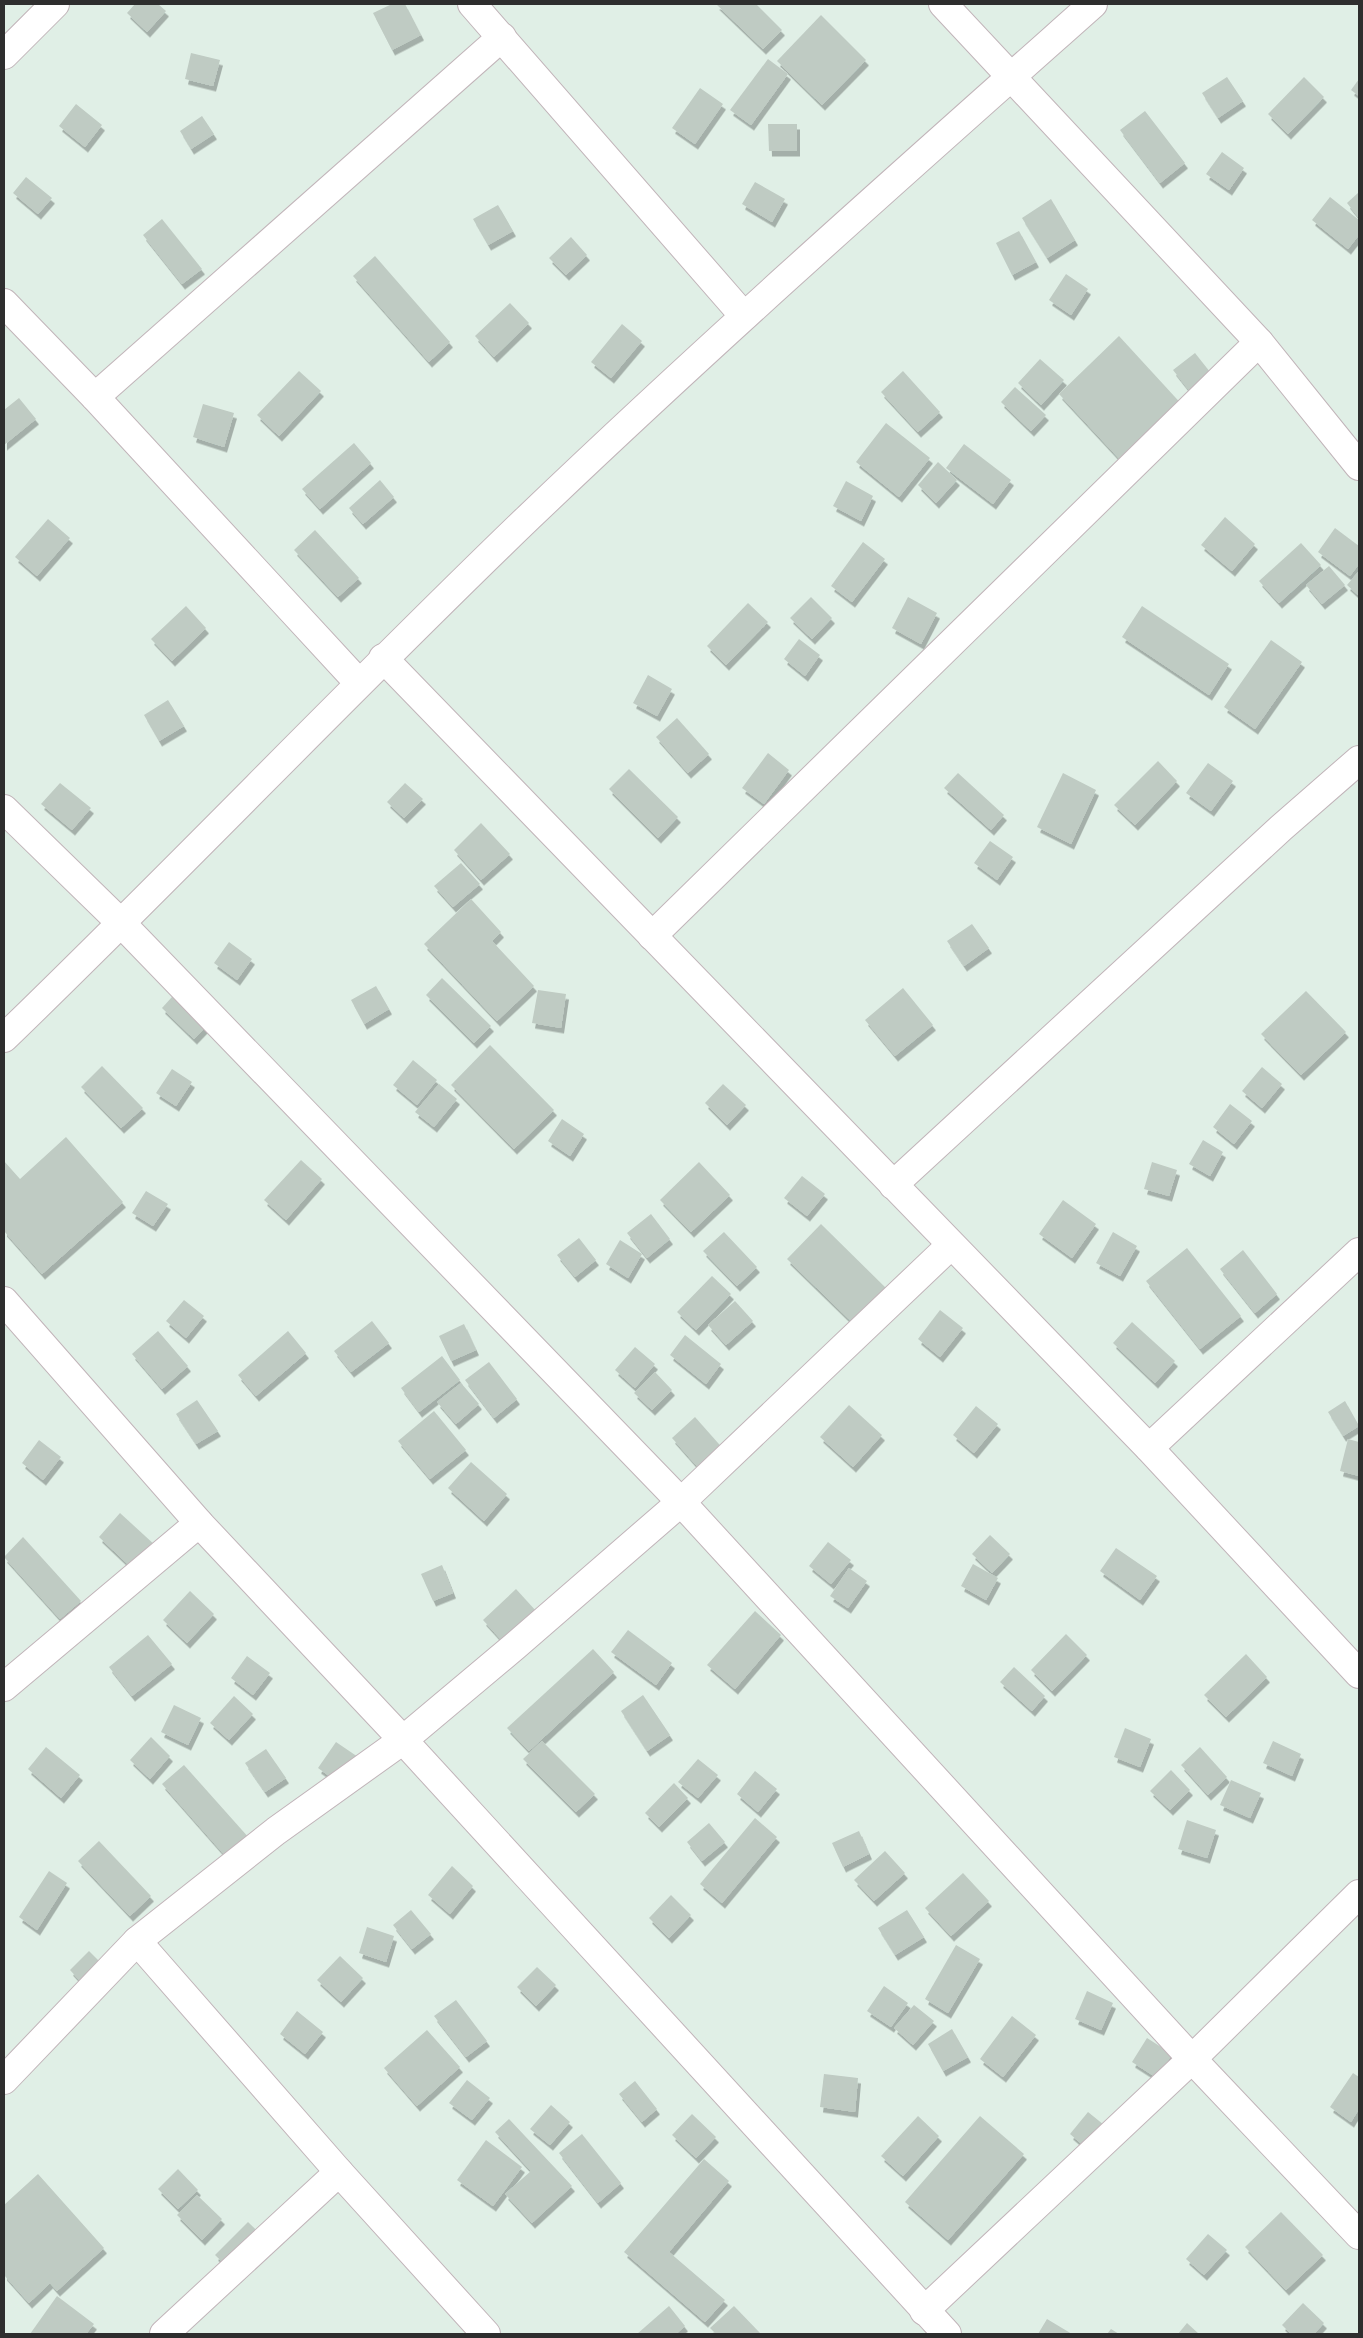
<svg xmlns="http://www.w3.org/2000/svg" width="1363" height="2338" font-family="Commissioner,sans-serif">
  <defs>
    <filter id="shadow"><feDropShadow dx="3" dy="5.5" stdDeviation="0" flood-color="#0004"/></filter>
  </defs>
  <rect width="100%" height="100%" fill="#e0efe6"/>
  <g fill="#bfcbc3" filter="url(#shadow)">
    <polygon points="135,4 158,4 166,11 147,32 127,13"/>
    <polygon points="392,4 405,4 421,35 392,50 373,13"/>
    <polygon points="716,4 756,4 782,30 763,49"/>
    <polygon points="821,15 866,60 822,105 777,61"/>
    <polygon points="191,53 220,60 213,86 185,79"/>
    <polygon points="768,59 788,74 751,125 730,110"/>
    <polygon points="1227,77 1243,101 1218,118 1202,93"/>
    <polygon points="1304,77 1324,97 1288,134 1268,114"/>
    <polygon points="1359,79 1359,96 1351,90"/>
    <polygon points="700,88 723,104 695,144 672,128"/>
    <polygon points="76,104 102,125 85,147 59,126"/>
    <polygon points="1145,111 1185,163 1160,183 1120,130"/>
    <polygon points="202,116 214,134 191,149 180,131"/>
    <polygon points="768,124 797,124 797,151 769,151"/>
    <polygon points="1222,152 1244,168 1229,190 1206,174"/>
    <polygon points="26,177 52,198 38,214 13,193"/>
    <polygon points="755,182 785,199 772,222 742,204"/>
    <polygon points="1359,192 1359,218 1347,203"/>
    <polygon points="1330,197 1359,220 1359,235 1348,249 1312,220"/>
    <polygon points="1051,199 1075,240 1047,258 1022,218"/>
    <polygon points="498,205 513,231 488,245 473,219"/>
    <polygon points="162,219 202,269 182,284 143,235"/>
    <polygon points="1019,231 1036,262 1012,275 996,243"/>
    <polygon points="571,237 587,255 566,275 549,258"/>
    <polygon points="375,256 450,342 429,362 353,276"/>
    <polygon points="1066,274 1088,289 1071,315 1049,300"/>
    <polygon points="510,303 529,323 494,357 475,336"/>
    <polygon points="622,324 642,341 611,378 591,362"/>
    <polygon points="1119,336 1186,409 1126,466 1059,394"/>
    <polygon points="1195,353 1214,377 1192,394 1173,370"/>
    <polygon points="1040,359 1064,380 1041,405 1018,383"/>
    <polygon points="299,371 321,391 279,436 257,415"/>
    <polygon points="903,371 940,412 918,432 881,392"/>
    <polygon points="1015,387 1046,415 1031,431 1001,402"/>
    <polygon points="19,398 36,419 4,445 4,410"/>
    <polygon points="203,404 234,413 224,447 193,437"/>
    <polygon points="886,423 930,458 899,497 856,462"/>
    <polygon points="354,443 371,463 320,509 302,489"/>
    <polygon points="964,444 1011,480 993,504 946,468"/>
    <polygon points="938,462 957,480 936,503 918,485"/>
    <polygon points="380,480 394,497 363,524 349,508"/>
    <polygon points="846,481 873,496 861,521 833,506"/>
    <polygon points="1225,517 1255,544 1232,571 1201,545"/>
    <polygon points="48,519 70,538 37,576 15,557"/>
    <polygon points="1335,528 1359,546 1359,564 1350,576 1318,552"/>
    <polygon points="315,530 359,578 338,597 294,550"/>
    <polygon points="863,542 885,559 852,602 831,586"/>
    <polygon points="1301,543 1321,565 1279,603 1259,581"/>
    <polygon points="1329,566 1345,585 1322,604 1306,585"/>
    <polygon points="1359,571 1359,596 1347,585"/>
    <polygon points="811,597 832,618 812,639 790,618"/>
    <polygon points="908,597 937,613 921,644 892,628"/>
    <polygon points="748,603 768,622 726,665 707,646"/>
    <polygon points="186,606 206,628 172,661 151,639"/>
    <polygon points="1142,606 1229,664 1209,695 1122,637"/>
    <polygon points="799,639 820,655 805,676 784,659"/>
    <polygon points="1271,640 1302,662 1255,729 1224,707"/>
    <polygon points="648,675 672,689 657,716 633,703"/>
    <polygon points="168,700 184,726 159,741 144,715"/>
    <polygon points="677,718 709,754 688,773 656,737"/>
    <polygon points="768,753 789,770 764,804 742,788"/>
    <polygon points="1158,761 1177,781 1135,825 1114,805"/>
    <polygon points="1208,763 1233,781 1211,811 1186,793"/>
    <polygon points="629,769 678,817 658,838 609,789"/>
    <polygon points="958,773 1004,815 991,830 944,788"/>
    <polygon points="1063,773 1096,790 1071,844 1037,827"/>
    <polygon points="60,783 91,808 72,830 41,804"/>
    <polygon points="405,783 423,799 404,818 387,802"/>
    <polygon points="481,823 510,854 481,880 454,850"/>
    <polygon points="990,841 1013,857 997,880 974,863"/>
    <polygon points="461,863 480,884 453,907 434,886"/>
    <polygon points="471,899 501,932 492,941 534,986 497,1021 424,944"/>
    <polygon points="972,924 989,948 964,966 947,941"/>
    <polygon points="229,942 252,959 237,980 214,963"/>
    <polygon points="442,978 491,1026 474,1043 426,995"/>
    <polygon points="376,986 389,1009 364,1024 351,1000"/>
    <polygon points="181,987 214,1018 194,1039 162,1008"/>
    <polygon points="903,988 933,1025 895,1056 865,1020"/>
    <polygon points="538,990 566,994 561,1028 532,1023"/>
    <polygon points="1306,991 1346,1032 1301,1075 1261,1034"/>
    <polygon points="490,1045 554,1110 514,1149 451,1085"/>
    <polygon points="413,1060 437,1080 417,1105 393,1085"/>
    <polygon points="102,1066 143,1108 121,1128 81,1087"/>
    <polygon points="1262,1067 1282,1084 1262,1108 1242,1091"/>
    <polygon points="172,1069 192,1082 176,1106 156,1093"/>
    <polygon points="439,1084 457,1099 434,1127 415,1112"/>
    <polygon points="723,1084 746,1105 727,1125 705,1103"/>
    <polygon points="1230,1104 1252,1121 1234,1144 1213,1127"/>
    <polygon points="562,1119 584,1134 570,1156 548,1141"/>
    <polygon points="66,1137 123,1202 42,1274 4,1231 4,1161 20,1179"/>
    <polygon points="1203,1140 1223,1152 1210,1176 1189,1164"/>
    <polygon points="301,1160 322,1179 286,1220 264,1200"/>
    <polygon points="699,1162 730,1195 691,1232 660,1200"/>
    <polygon points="1152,1162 1177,1170 1169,1196 1144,1189"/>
    <polygon points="802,1176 825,1194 807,1216 784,1198"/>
    <polygon points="146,1191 168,1204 153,1226 132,1213"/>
    <polygon points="1063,1200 1096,1224 1072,1258 1039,1234"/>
    <polygon points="651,1214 670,1239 647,1258 627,1233"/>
    <polygon points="821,1224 889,1291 856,1326 787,1259"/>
    <polygon points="724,1232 757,1267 737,1286 703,1251"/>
    <polygon points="1113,1232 1137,1246 1120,1276 1096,1263"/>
    <polygon points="579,1238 596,1260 575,1277 557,1255"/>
    <polygon points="620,1240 642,1254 628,1278 606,1264"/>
    <polygon points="1187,1248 1241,1316 1200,1349 1146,1281"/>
    <polygon points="1243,1250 1277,1294 1255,1313 1220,1269"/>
    <polygon points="712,1276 731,1294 696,1330 677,1312"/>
    <polygon points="184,1300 204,1316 186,1338 166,1321"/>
    <polygon points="735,1301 753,1321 726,1345 708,1325"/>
    <polygon points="940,1310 963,1328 940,1357 918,1339"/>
    <polygon points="372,1321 389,1343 351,1372 334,1351"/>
    <polygon points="1132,1322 1175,1361 1155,1383 1113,1343"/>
    <polygon points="464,1324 476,1350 451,1361 439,1336"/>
    <polygon points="158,1331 188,1366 162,1389 132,1354"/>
    <polygon points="288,1331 306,1353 256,1396 238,1375"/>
    <polygon points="685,1335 721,1364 706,1384 670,1355"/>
    <polygon points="635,1347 655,1364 635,1388 615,1370"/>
    <polygon points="442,1356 460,1380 419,1412 401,1388"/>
    <polygon points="489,1362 517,1399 494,1418 465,1380"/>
    <polygon points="655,1372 672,1390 652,1410 634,1393"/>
    <polygon points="461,1383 479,1404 456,1424 437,1402"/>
    <polygon points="197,1400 218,1431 196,1444 176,1414"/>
    <polygon points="1345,1401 1359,1426 1343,1436 1328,1412"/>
    <polygon points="849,1405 882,1435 853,1467 820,1437"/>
    <polygon points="976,1406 998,1424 974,1453 953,1435"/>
    <polygon points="434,1411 466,1450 430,1479 398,1441"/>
    <polygon points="695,1417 726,1452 703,1473 672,1438"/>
    <polygon points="1348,1439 1359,1442 1359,1476 1340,1471"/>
    <polygon points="39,1440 61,1457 43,1480 22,1463"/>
    <polygon points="471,1462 507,1494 484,1521 448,1488"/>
    <polygon points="120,1513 156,1546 134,1570 99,1537"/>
    <polygon points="990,1535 1010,1554 992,1573 972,1554"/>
    <polygon points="23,1537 81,1601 60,1619 4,1557"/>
    <polygon points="828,1542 851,1560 831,1584 809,1566"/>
    <polygon points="1116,1548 1157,1576 1140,1600 1100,1571"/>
    <polygon points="973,1564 998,1578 986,1600 961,1586"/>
    <polygon points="442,1565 453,1593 433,1601 421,1574"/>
    <polygon points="849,1568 867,1581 848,1608 830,1596"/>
    <polygon points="516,1589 547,1623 514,1654 483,1620"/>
    <polygon points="190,1591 214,1614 187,1643 163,1620"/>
    <polygon points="755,1611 781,1635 735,1689 707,1665"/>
    <polygon points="628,1630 672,1663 656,1685 611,1652"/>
    <polygon points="1066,1634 1087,1655 1052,1691 1031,1670"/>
    <polygon points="148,1635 172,1664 132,1696 109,1667"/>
    <polygon points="593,1649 614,1672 529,1751 507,1728"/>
    <polygon points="1246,1654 1267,1677 1226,1717 1204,1695"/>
    <polygon points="247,1656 270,1673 253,1695 231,1678"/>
    <polygon points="1014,1667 1045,1696 1032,1711 1000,1682"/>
    <polygon points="643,1695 670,1735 647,1751 621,1711"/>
    <polygon points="234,1696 253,1714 229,1740 210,1723"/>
    <polygon points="174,1705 201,1718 188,1745 161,1732"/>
    <polygon points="1125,1728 1151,1739 1140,1767 1114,1757"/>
    <polygon points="151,1737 170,1756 150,1779 130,1760"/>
    <polygon points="542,1741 595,1794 576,1812 523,1759"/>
    <polygon points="1273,1741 1301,1754 1292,1776 1263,1763"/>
    <polygon points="336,1742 358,1757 339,1783 318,1768"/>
    <polygon points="46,1747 80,1775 61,1798 28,1769"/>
    <polygon points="1200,1747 1227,1777 1208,1795 1181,1765"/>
    <polygon points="266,1749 286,1778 265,1792 245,1763"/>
    <polygon points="698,1759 718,1775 698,1798 678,1782"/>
    <polygon points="184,1765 258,1848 236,1868 162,1784"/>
    <polygon points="1171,1770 1190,1790 1170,1810 1150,1791"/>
    <polygon points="755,1771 777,1789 758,1812 737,1794"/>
    <polygon points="1231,1780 1261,1793 1250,1818 1220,1805"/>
    <polygon points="674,1783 688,1798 659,1827 645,1813"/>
    <polygon points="755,1818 777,1837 722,1903 700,1884"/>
    <polygon points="1187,1820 1216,1830 1207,1858 1178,1849"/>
    <polygon points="709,1823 725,1842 702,1861 687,1842"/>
    <polygon points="859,1831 869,1854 843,1867 832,1843"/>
    <polygon points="99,1841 151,1896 130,1916 78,1861"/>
    <polygon points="885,1851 905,1873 874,1901 854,1880"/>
    <polygon points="452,1866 473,1886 450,1914 428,1895"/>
    <polygon points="49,1871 67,1883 37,1930 19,1917"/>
    <polygon points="963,1873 989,1901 951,1936 925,1908"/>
    <polygon points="671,1895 691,1915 669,1938 649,1918"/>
    <polygon points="411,1910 431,1934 412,1949 393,1925"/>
    <polygon points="907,1910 924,1937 895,1955 878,1928"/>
    <polygon points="367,1927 394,1936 386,1962 359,1953"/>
    <polygon points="956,1945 980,1959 948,2013 925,1999"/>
    <polygon points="89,1951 111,1973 91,1993 70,1970"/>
    <polygon points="340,1956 363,1978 341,2002 317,1980"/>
    <polygon points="537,1967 556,1985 536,2006 517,1987"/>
    <polygon points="884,1986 908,2003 891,2027 867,2011"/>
    <polygon points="1087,1991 1113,2003 1101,2030 1075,2019"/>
    <polygon points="456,2000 487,2041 466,2057 434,2016"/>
    <polygon points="914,2005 934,2021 913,2045 894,2028"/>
    <polygon points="297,2011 323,2032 305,2054 280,2034"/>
    <polygon points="1012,2016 1036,2035 1003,2077 980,2059"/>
    <polygon points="952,2029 968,2057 943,2071 928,2044"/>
    <polygon points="427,2030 460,2067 417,2106 384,2068"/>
    <polygon points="1147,2038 1172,2054 1157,2078 1132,2062"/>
    <polygon points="1353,2073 1359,2077 1359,2109 1351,2122 1330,2107"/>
    <polygon points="824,2074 858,2078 855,2112 820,2107"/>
    <polygon points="467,2080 490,2098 472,2120 449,2103"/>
    <polygon points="635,2081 657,2109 642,2122 619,2094"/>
    <polygon points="551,2105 570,2122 550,2145 530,2129"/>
    <polygon points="1088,2112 1109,2129 1091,2152 1070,2134"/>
    <polygon points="692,2114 716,2137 696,2158 672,2135"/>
    <polygon points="918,2116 939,2136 903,2176 881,2156"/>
    <polygon points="980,2116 1024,2154 948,2240 905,2202"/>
    <polygon points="509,2119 572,2186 532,2223 505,2194 531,2171 495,2132"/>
    <polygon points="582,2134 621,2183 598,2203 559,2153"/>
    <polygon points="486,2140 522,2167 493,2206 457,2180"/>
    <polygon points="704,2159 729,2181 669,2252 725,2300 705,2322 624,2252"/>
    <polygon points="178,2169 198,2190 178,2209 158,2189"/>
    <polygon points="38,2174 104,2248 57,2291 50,2283 29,2303 4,2275 4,2205"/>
    <polygon points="197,2195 222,2219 202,2240 177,2215"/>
    <polygon points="1281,2212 1323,2255 1286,2290 1245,2247"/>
    <polygon points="248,2222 270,2243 238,2277 215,2255"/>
    <polygon points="1208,2234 1227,2250 1204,2275 1186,2259"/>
    <polygon points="57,2296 94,2324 86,2334 30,2334"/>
    <polygon points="1303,2303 1324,2323 1314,2334 1291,2334 1282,2325"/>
    <polygon points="669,2306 685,2326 676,2334 637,2334"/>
    <polygon points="734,2306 761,2334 716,2334 710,2328"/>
    <polygon points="1047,2319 1072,2334 1038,2334"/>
    <polygon points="1187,2323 1199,2334 1178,2334"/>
    <polygon points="1111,2329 1119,2334 1107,2334"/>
  </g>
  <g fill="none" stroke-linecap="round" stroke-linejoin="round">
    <g stroke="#c1b4b9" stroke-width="30">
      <g id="minor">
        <polyline points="472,4 744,316"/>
        <polyline points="943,4 1259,342 1359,466"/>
        <polyline points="4,55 55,4"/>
        <polyline points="4,303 95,397 359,683"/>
        <polyline points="95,397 502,37"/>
        <polyline points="383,658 1149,1448 1359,1674"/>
        <polyline points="4,809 122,924 681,1502 1192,2059 1359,2235"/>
        <polyline points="652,936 1259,342"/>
        <path d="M4,1038C181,867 351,688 529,517C713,341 903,173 1093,4"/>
        <polyline points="893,1185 1281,828 1359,760"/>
        <polyline points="4,1301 199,1523 403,1740 947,2334"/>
        <polyline points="1149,1448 1359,1252"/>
        <polyline points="4,1687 199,1523"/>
        <polyline points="137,1941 339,2172 486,2334"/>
        <polyline points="4,2080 137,1941 276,1831 403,1740 515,1646 681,1502 951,1245"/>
        <polyline points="924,2311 1192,2059 1359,1894"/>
        <polyline points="164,2334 339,2172"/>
      </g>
    </g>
    <use href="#minor" stroke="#fff" stroke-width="28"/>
  </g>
  <rect width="1363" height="2338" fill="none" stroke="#2e2e2e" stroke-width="10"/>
</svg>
